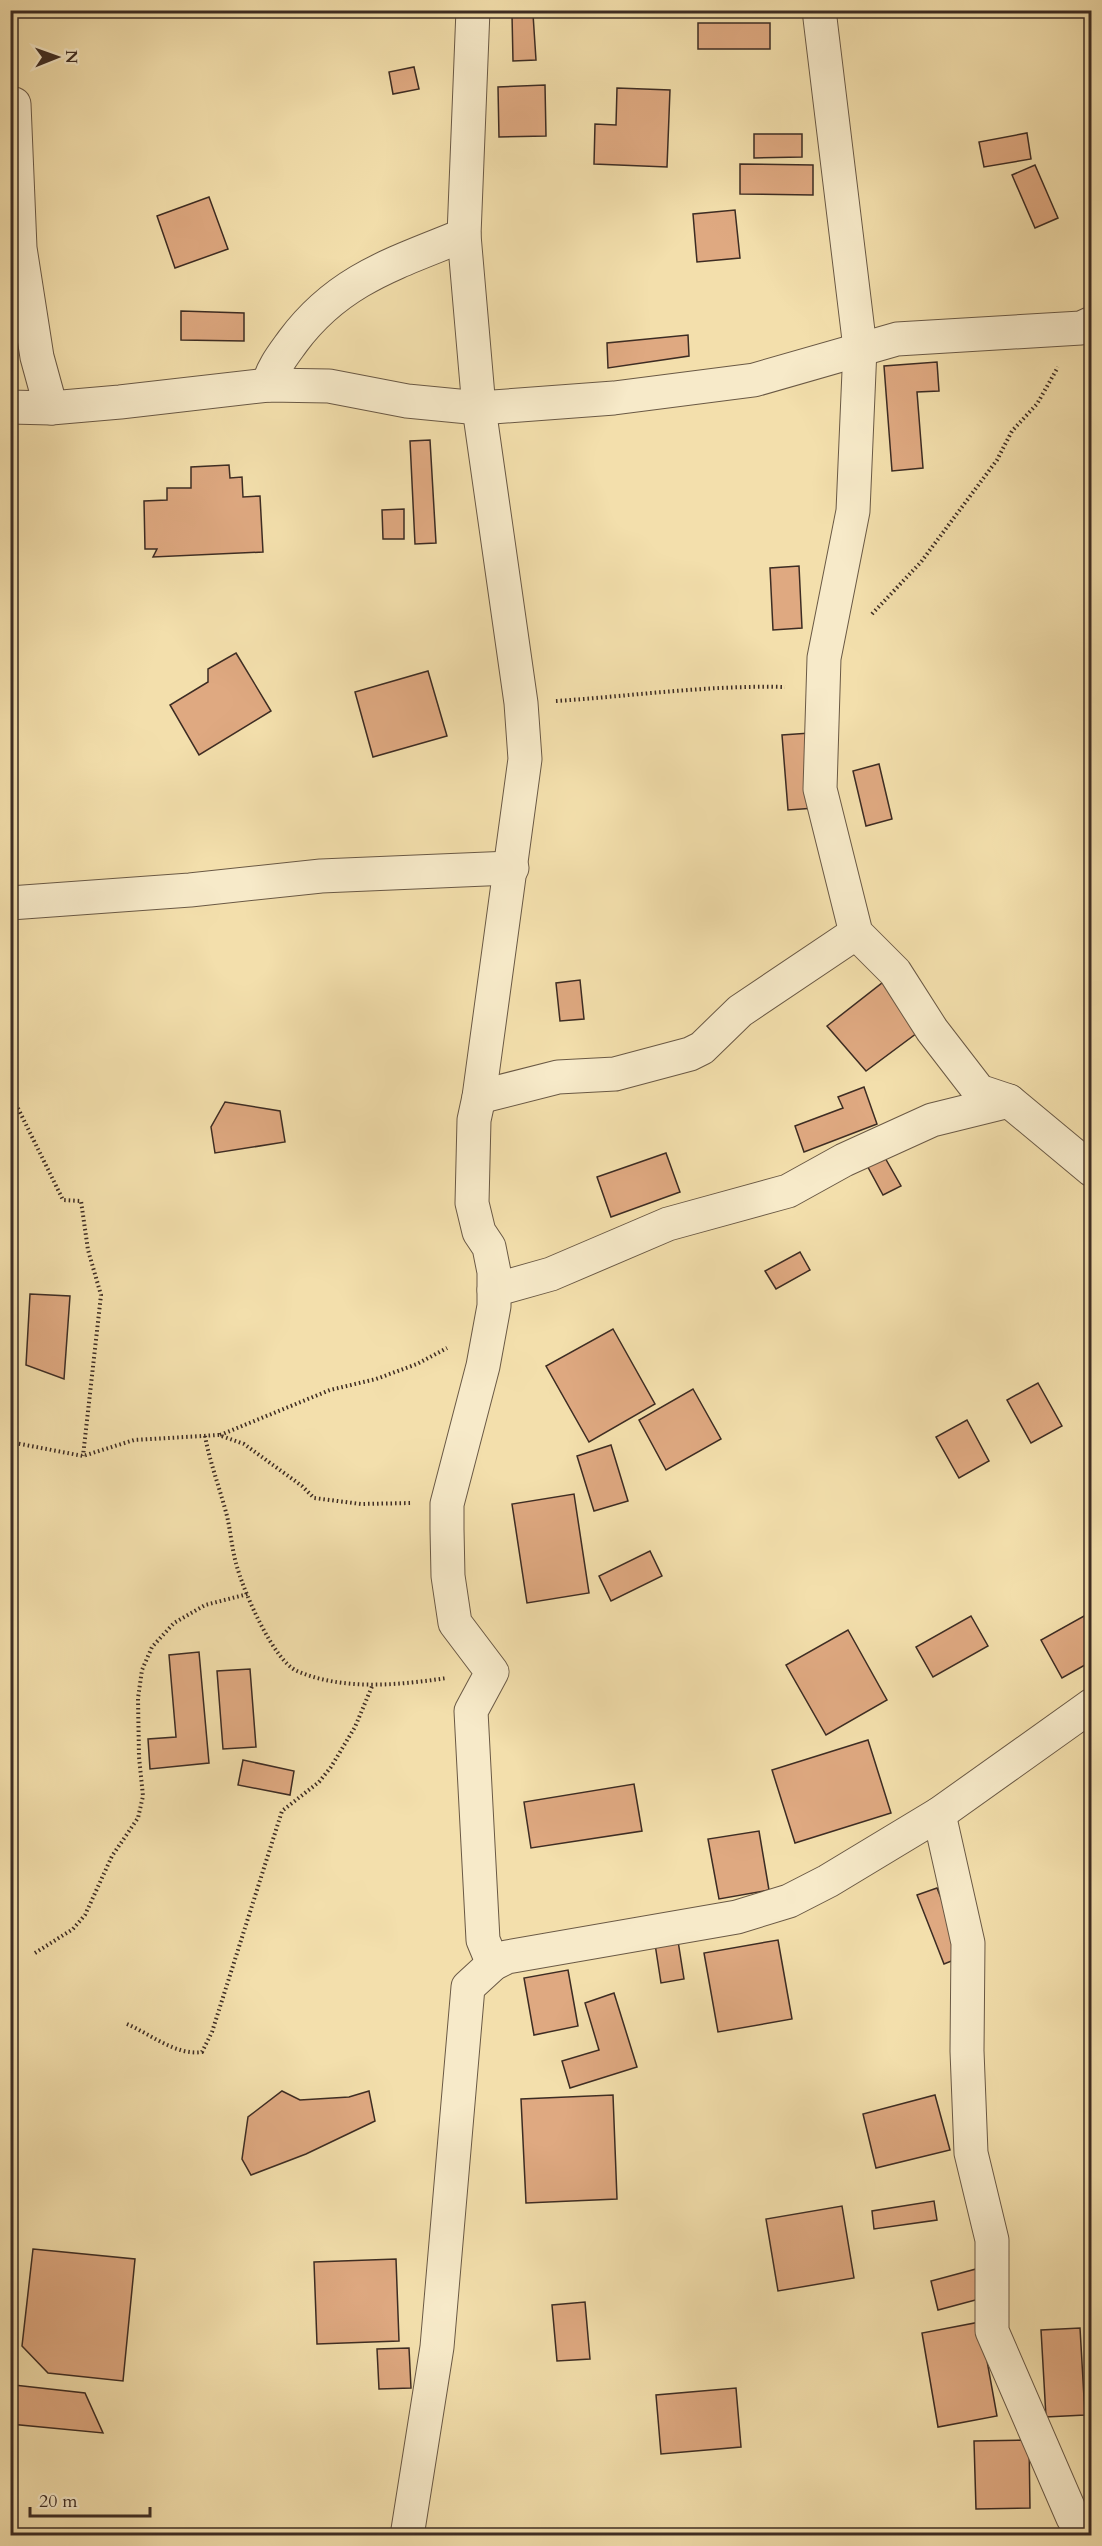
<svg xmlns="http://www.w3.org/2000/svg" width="1102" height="2546" font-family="Cardo,serif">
  <rect width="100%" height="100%" fill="#f3dfac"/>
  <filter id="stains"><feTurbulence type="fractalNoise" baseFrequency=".00333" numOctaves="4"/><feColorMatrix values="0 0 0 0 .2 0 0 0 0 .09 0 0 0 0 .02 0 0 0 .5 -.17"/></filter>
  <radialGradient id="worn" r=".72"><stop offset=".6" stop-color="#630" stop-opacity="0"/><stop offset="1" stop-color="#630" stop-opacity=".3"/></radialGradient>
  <g fill="#dfa981" stroke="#3d2c23" stroke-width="1.5">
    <polygon points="533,14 536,60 513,61 512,15"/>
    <rect x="698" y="23" width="72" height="26"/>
    <polygon points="414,67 419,89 393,94 389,72"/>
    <polygon points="545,85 546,136 499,137 498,87"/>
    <polygon points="617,88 670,90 667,167 594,164 595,124 616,125"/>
    <polygon points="1027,133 1031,159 984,167 979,142"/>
    <polygon points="754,134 802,134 802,157 754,158"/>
    <polygon points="740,164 813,165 813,195 740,194"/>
    <polygon points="1035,165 1058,218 1035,228 1012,175"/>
    <polygon points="209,197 228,249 175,268 157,216"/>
    <polygon points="735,210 740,258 697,262 693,214"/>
    <polygon points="181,311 244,313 244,341 181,340"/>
    <polygon points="688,335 689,356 608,368 607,343"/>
    <polygon points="937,362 939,391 917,392 923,468 892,471 884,366"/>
    <polygon points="430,440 436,543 415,544 410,441"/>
    <polygon points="229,465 230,478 242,477 243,497 260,496 263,552 153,557 157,549 145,549 144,501 167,500 167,488 191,488 191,467"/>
    <polygon points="404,509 404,539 383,539 382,510"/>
    <polygon points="799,566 802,628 773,630 770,568"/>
    <polygon points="236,653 271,711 199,755 170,705 208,682 208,669"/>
    <polygon points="428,671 447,736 373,757 355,692"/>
    <polygon points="810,733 815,808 788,810 782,735"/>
    <polygon points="879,764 892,819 866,826 853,771"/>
    <polygon points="891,976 921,1030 866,1071 827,1026"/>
    <polygon points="580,980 584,1019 560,1021 556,983"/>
    <polygon points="864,1087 877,1124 804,1152 795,1126 843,1108 838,1097"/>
    <polygon points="225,1102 280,1111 285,1142 215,1153 211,1127"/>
    <polygon points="880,1149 901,1186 883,1195 863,1158"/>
    <polygon points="666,1153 680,1192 611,1217 597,1177"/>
    <polygon points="800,1252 810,1270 776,1289 765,1271"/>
    <polygon points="30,1294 70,1296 64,1379 26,1365"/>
    <polygon points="613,1329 655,1404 589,1442 546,1366"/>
    <polygon points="1038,1383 1062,1426 1031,1443 1007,1400"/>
    <polygon points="693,1389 721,1439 666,1470 639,1420"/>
    <polygon points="967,1420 989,1461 959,1478 936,1437"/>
    <polygon points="611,1445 628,1501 594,1511 577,1456"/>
    <polygon points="574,1494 589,1593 527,1603 512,1504"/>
    <polygon points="650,1551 662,1576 611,1601 599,1576"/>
    <polygon points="971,1616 988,1646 933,1677 916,1647"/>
    <polygon points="1084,1616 1092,1630 1092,1661 1062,1678 1041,1640"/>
    <polygon points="848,1630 887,1700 826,1735 786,1665"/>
    <polygon points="199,1652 209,1763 150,1769 148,1739 176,1737 169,1655"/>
    <polygon points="250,1669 256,1747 223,1749 217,1671"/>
    <polygon points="868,1740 891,1813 795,1843 772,1770"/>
    <polygon points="243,1760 294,1771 290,1795 238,1785"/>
    <polygon points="634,1784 642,1831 531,1848 524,1802"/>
    <polygon points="759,1831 769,1890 719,1899 708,1839"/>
    <polygon points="937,1888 964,1956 944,1964 917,1895"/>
    <polygon points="778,1940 792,2019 718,2032 704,1953"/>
    <polygon points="678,1941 684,1979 661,1983 655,1944"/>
    <polygon points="568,1970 578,2026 534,2035 524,1978"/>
    <polygon points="614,1993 637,2067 570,2088 562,2061 599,2050 585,2003"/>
    <polygon points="282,2091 300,2100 349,2097 369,2091 375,2121 306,2154 251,2175 242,2159 248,2117"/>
    <polygon points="613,2095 617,2199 526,2203 521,2099"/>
    <polygon points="935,2095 950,2150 876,2168 863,2114"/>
    <polygon points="934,2201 937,2220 874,2229 872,2211"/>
    <polygon points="842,2206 854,2278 778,2291 766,2219"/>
    <polygon points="33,2249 135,2259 123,2381 48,2373 22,2346"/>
    <polygon points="396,2259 399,2341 317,2344 314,2262"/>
    <polygon points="976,2269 983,2298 938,2310 931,2281"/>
    <polygon points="585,2302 590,2359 557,2361 552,2305"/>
    <polygon points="980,2322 997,2416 938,2427 922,2333"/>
    <polygon points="1080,2328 1085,2415 1046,2417 1041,2330"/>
    <polygon points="409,2348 411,2388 379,2389 377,2349"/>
    <polygon points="14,2385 85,2393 103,2433 10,2424"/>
    <polygon points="736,2388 741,2447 661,2454 656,2395"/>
    <polygon points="1029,2440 1030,2508 976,2509 974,2441"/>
  </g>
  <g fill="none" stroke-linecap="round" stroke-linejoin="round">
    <g stroke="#6a5945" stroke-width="35">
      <g id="minor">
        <polyline points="473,10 464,235 479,408 521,703 525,759 479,1097 474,1120 472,1203 479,1232 489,1247 494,1272 494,1306 483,1366 447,1504 447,1529 448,1576 455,1623 492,1672 471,1711 483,1940 493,1964"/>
        <polyline points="819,10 860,348 853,511 824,658 820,789 856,933 895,972 932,1030 979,1091 1009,1101 1092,1170"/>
        <polyline points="14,104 20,248 37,357 51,408"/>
        <path d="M268,385C273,367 283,355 293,341C339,279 396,263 464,235"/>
        <polyline points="10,407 51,408 120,402 268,385 329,386 407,401 479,408 614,398 754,380 897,339 1081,328 1092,323"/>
        <polyline points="10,903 190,890 321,876 512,868"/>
        <polyline points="479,1097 558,1077 615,1074 690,1054 702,1048 740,1011 856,933"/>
        <polyline points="494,1290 551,1274 668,1224 788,1191 844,1160 932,1120 1009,1101"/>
        <polyline points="939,1814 968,1943 967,2051 971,2153 992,2240 992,2331 1073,2518"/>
        <polyline points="407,2536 437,2347 468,1987 493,1964 507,1957 737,1917 789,1901 828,1881 939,1814 1092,1705"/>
      </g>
    </g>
    <g stroke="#3d2c23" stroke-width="4" stroke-dasharray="1.5 3" stroke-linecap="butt">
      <polyline points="872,614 921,562 997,460 1012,431 1037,404 1058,367"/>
      <path d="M556,701C633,696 708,685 785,687"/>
      <polyline points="10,1092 63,1200 81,1201 88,1250 101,1295 83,1456"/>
      <polyline points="220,1435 330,1390 376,1379 417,1364 447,1348"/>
      <path d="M205,1436C210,1463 220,1489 227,1516C231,1533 232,1552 238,1570C245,1594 274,1661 297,1671C343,1691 399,1685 447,1678"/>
      <polyline points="10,1442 83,1456 134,1440 219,1435 244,1444 302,1486 314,1498 361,1504 411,1503"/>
      <polyline points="35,1953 73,1929 85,1915 112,1856 138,1818 143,1796 139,1757 138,1698 142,1670 152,1647 174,1623 205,1605 248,1594"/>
      <path d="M127,2024C150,2034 177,2056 202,2052L212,2032L282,1811L319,1782L331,1767L355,1727L373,1684"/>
    </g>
    <use href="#minor" stroke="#f7eac9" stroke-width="33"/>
  </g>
  <rect width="1102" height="2546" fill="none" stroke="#f3dfac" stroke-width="36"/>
  <rect x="12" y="12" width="1078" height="2522" fill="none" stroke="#3d2c23" stroke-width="3"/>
  <rect x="18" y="18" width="1066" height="2510" fill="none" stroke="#3d2c23" stroke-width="1.5"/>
  <g transform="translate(57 57) rotate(89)" stroke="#f7eac9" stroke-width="4.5" paint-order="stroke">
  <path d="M0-4.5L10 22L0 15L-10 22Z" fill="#3d2c23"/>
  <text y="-9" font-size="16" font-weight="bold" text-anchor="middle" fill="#3d2c23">N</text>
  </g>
  <path d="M30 2507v9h120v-9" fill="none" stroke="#3d2c23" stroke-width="3"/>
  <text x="39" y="2507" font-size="18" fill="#3d2c23" stroke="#f7eac9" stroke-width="4.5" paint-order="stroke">20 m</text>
  <rect width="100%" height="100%" filter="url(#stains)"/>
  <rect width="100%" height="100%" fill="url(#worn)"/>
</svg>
